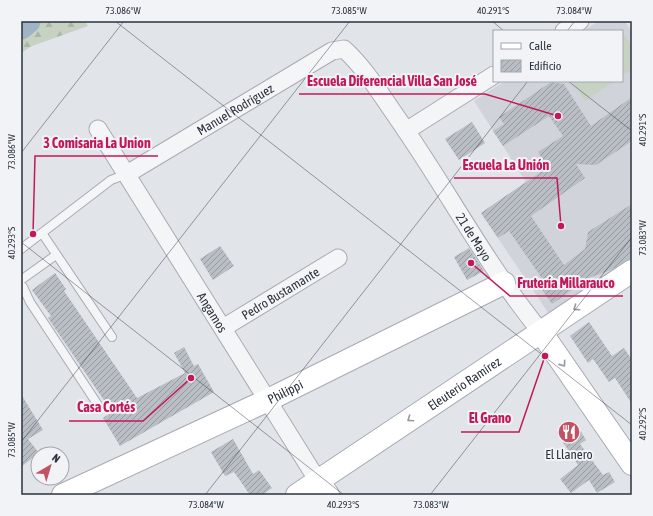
<svg xmlns="http://www.w3.org/2000/svg" width="653" height="516" font-family="'Asap Condensed',sans-serif">
  <defs>
    <pattern id="forest-firs" width="22" height="20" patternUnits="userSpaceOnUse"><rect width="22" height="20" fill="#c7d2c3"/><path d="M5 1l3.5 6h-7zM16 11l3.5 6h-7z" fill="#abb5a9"/></pattern>
    <pattern id="building-hatch" width="6" height="6" patternUnits="userSpaceOnUse"><rect width="6" height="6" fill="#b9bec5"/><path d="M-1 1l2-2M0 6l6-6M5 7l2-2" fill="none" stroke="#979ba1"/></pattern>
  </defs>
  <rect width="100%" height="100%" fill="#e1e4e9"/>
  <polygon fill="#d0d4da" points="599,21 625,21 632,32 632,258 549,314 481,213 526,182 474,101 505,81 622,81 622,31 583,31"/>
  <g fill="#c7d2c3">
    <polygon points="622,31 632,46 632,70 622,76"/>
    <polygon points="572,81 615,81 585,101"/>
  </g>
  <polygon fill="url(#forest-firs)" points="21,21 85,21 88,26 32,46 21,53"/>
  <g fill="none" stroke-linecap="round" stroke-linejoin="round">
    <polyline stroke="#9fb3c6" stroke-width="25" points="21,27 28,21"/>
  </g>
  <g fill="url(#building-hatch)">
    <polygon points="551,82 564,84 591,126 632,97 632,141 596,165 576,164 585,178 531,216 564,265 585,249 588,232 632,204 632,257 611,270 591,277 552,304 536,281 541,277 509,231 498,238 481,213 548,167 538,152 563,136 549,116 503,146 493,131 504,124 499,117"/>
    <polygon points="472,122 485,143 459,160 445,139"/>
    <polygon points="220,246 234,266 213,280 200,259"/>
    <polygon points="469,248 484,271 467,280 454,257"/>
    <polygon points="55,273 66,289 64,291 137,398 185,373 174,353 184,347 194,366 198,364 214,392 120,446 103,418 112,412 48,318 51,316 32,290"/>
    <polygon points="589,322 612,356 624,348 632,360 632,404 615,378 609,382 593,359 588,363 570,336"/>
    <polygon points="21,394 43,430 28,439 39,453 21,467"/>
    <polygon points="575,422 586,440 580,444 603,475 609,472 615,482 597,493 589,480 571,493 560,479 578,465 557,433"/>
    <polygon points="233,439 253,474 259,470 272,488 262,495 250,495 234,472 225,476 211,452"/>
  </g>
  <g fill="none" stroke-linecap="round" stroke-linejoin="round">
    <g stroke="#a7abb3" stroke-width="10">
      <g id="lane">
        <polyline points="42,233 112,337"/>
        <polyline points="21,249 111,180 127,174"/>
        <polyline points="21,280 56,255"/>
        <polyline points="23,287 30,302 98,405"/>
      </g>
    </g>
    <g stroke="#a7abb3" stroke-width="19">
      <g id="street">
        <polyline points="564,31 580,21"/>
        <path id="s1" d="M98,129L318,481"/>
        <polyline points="406,131 494,75"/>
        <path id="s2" d="M127,174L332,51L344,49C366,69 381,95 398,119C447,189 487,266 541,332"/>
        <path id="s3" d="M223,328L338,258"/>
      </g>
    </g>
    <g stroke="#a7abb3" stroke-width="24">
      <g id="secondary">
        <polyline points="541,332 632,464"/>
        <polyline points="318,481 328,495"/>
        <path id="s4" d="M63,495L268,400L504,283"/>
      </g>
    </g>
    <g stroke="#a2a9b3" stroke-width="24">
      <g id="primary">
        <path id="s5" d="M297,495L632,271"/>
      </g>
    </g>
    <use href="#lane" stroke="#f4f5f7" stroke-width="8"/>
    <use href="#street" stroke="#f4f5f7" stroke-width="17"/>
    <use href="#secondary" stroke="#fff" stroke-width="22"/>
    <use href="#primary" stroke="#fff" stroke-width="22"/>
  </g>
  <defs><path id="oneway-chevron" d="M-2-3.5L2.5 0L-2 3.5" fill="none" stroke-width="1.6" stroke-linecap="round" stroke-linejoin="round"/></defs>
  <g stroke="#95999f">
    <use href="#oneway-chevron" transform="translate(576 308) rotate(146)"/>
    <use href="#oneway-chevron" transform="translate(563 364) rotate(55)"/>
    <use href="#oneway-chevron" transform="translate(410 419) rotate(146)"/>
  </g>
  <path fill="none" stroke="#2b333f" stroke-width="1" stroke-opacity="0.45" d="M115,21L632,425M492,21L504,31M567,31L575,21M568,81L632,131M21,153L124,21M21,242L344,495M21,442L350,21M205,495L528,81M430,495L632,237"/>
  <defs>
    <g id="restaurant-disc" transform="scale(1.15)"><circle r="9.5" fill="#c35164" stroke="#f1f3f6"/><path d="M-5-6h1v4h1v-4h1v4h1v-4h1v5L-1.5 .5V6h-2V.5L-5-1ZM5-6V6H3V1.5H1.5Q1.5-4 5-6Z" fill="#fff"/></g>
  </defs>
  <g fill-rule="evenodd">
    <use href="#restaurant-disc" x="569" y="432"/>
  </g>
  <g text-anchor="middle" dominant-baseline="central" stroke-width="4" stroke-linejoin="round" paint-order="stroke">
    <g font-size="13" fill="#2b333f" stroke="#f1f3f6">
      <text stroke="none"><textPath href="#s2" startOffset="126">Manuel Rodríguez</textPath></text>
      <text stroke="none"><textPath href="#s2" startOffset="480">21 de Mayo</textPath></text>
      <text stroke="none"><textPath href="#s3" startOffset="67">Pedro Bustamante</textPath></text>
      <text stroke="none"><textPath href="#s1" startOffset="216">Angamos</textPath></text>
      <text stroke="none"><textPath href="#s5" startOffset="201">Eleuterio Ramírez</textPath></text>
      <text stroke="none"><textPath href="#s4" startOffset="245">Philippi</textPath></text>
    </g>
    <g font-size="13" fill="#2b333f" stroke="#f1f3f6">
      <text x="569" y="454">El Llanero</text>
    </g>
  </g>
  <path fill="none" stroke="#c2185b" stroke-width="1.5" d="M558 116L485 94H299M33 234L35 156H158M561 226L557 178H454M471 263L510 296H623M191 378L143 421H69M545 356L519 432H461"/>
  <g fill="#c2185b" stroke="#f1f3f6" stroke-width="1.5">
    <circle cx="558" cy="116" r="4"/>
    <circle cx="33" cy="234" r="4"/>
    <circle cx="561" cy="226" r="4"/>
    <circle cx="471" cy="263" r="4"/>
    <circle cx="191" cy="378" r="4"/>
    <circle cx="545" cy="356" r="4"/>
  </g>
  <g font-size="14" text-anchor="middle" font-weight="bold" fill="#c2185b" stroke="#f1f3f6" stroke-width="4" stroke-linejoin="round" paint-order="stroke">
    <text x="392" y="86">Escuela Diferencial Villa San José</text>
    <text x="97" y="148">3 Comisaria La Union</text>
    <text x="506" y="170">Escuela La Unión</text>
    <text x="566" y="288">Frutería Millarauco</text>
    <text x="106" y="412">Casa Cortés</text>
    <text x="490" y="423">El Grano</text>
  </g>
  <rect width="653" height="516" fill="none" stroke="#f1f3f6" stroke-width="44"/>
  <rect x="493" y="30" width="130" height="52" fill="#f1f3f6" stroke="#a2a6ad"/>
  <rect x="501" y="43" width="20" height="6" fill="#ffffff" stroke="#a2a6ad"/>
  <text x="529" y="50" font-size="12" fill="#2b333f">Calle</text>
  <rect x="501" y="60" width="20" height="12" fill="url(#building-hatch)" stroke="#a2a6ad"/>
  <text x="529" y="70" font-size="12" fill="#2b333f">Edificio</text>
  <g transform="translate(50 466) rotate(38)"><circle r="19" fill="#f1f3f6" stroke="#a2a6ad"/>
  <path d="M0-3L7 15L0 10L-7 15Z" fill="#c35164"/>
  <text y="-6" font-size="11" font-weight="bold" text-anchor="middle" fill="#2b333f">N</text>
  </g>
  <rect x="22" y="22" width="609" height="472" fill="none" stroke="#2b333f" stroke-width="1.5"/>
  <g font-size="10" text-anchor="middle" fill="#2b333f">
    <text x="123" y="14">73.086°W</text>
    <text x="349" y="14">73.085°W</text>
    <text x="493" y="14">40.291°S</text>
    <text x="574" y="14">73.084°W</text>
    <text transform="translate(642 130) rotate(-90)" y="4">40.291°S</text>
    <text transform="translate(11 152) rotate(-90)" y="4">73.086°W</text>
    <text transform="translate(642 238) rotate(-90)" y="4">73.083°W</text>
    <text transform="translate(11 243) rotate(-90)" y="4">40.293°S</text>
    <text transform="translate(642 424) rotate(-90)" y="4">40.292°S</text>
    <text transform="translate(11 440) rotate(-90)" y="4">73.085°W</text>
    <text x="206" y="508">73.084°W</text>
    <text x="343" y="508">40.293°S</text>
    <text x="431" y="508">73.083°W</text>
  </g>
</svg>
